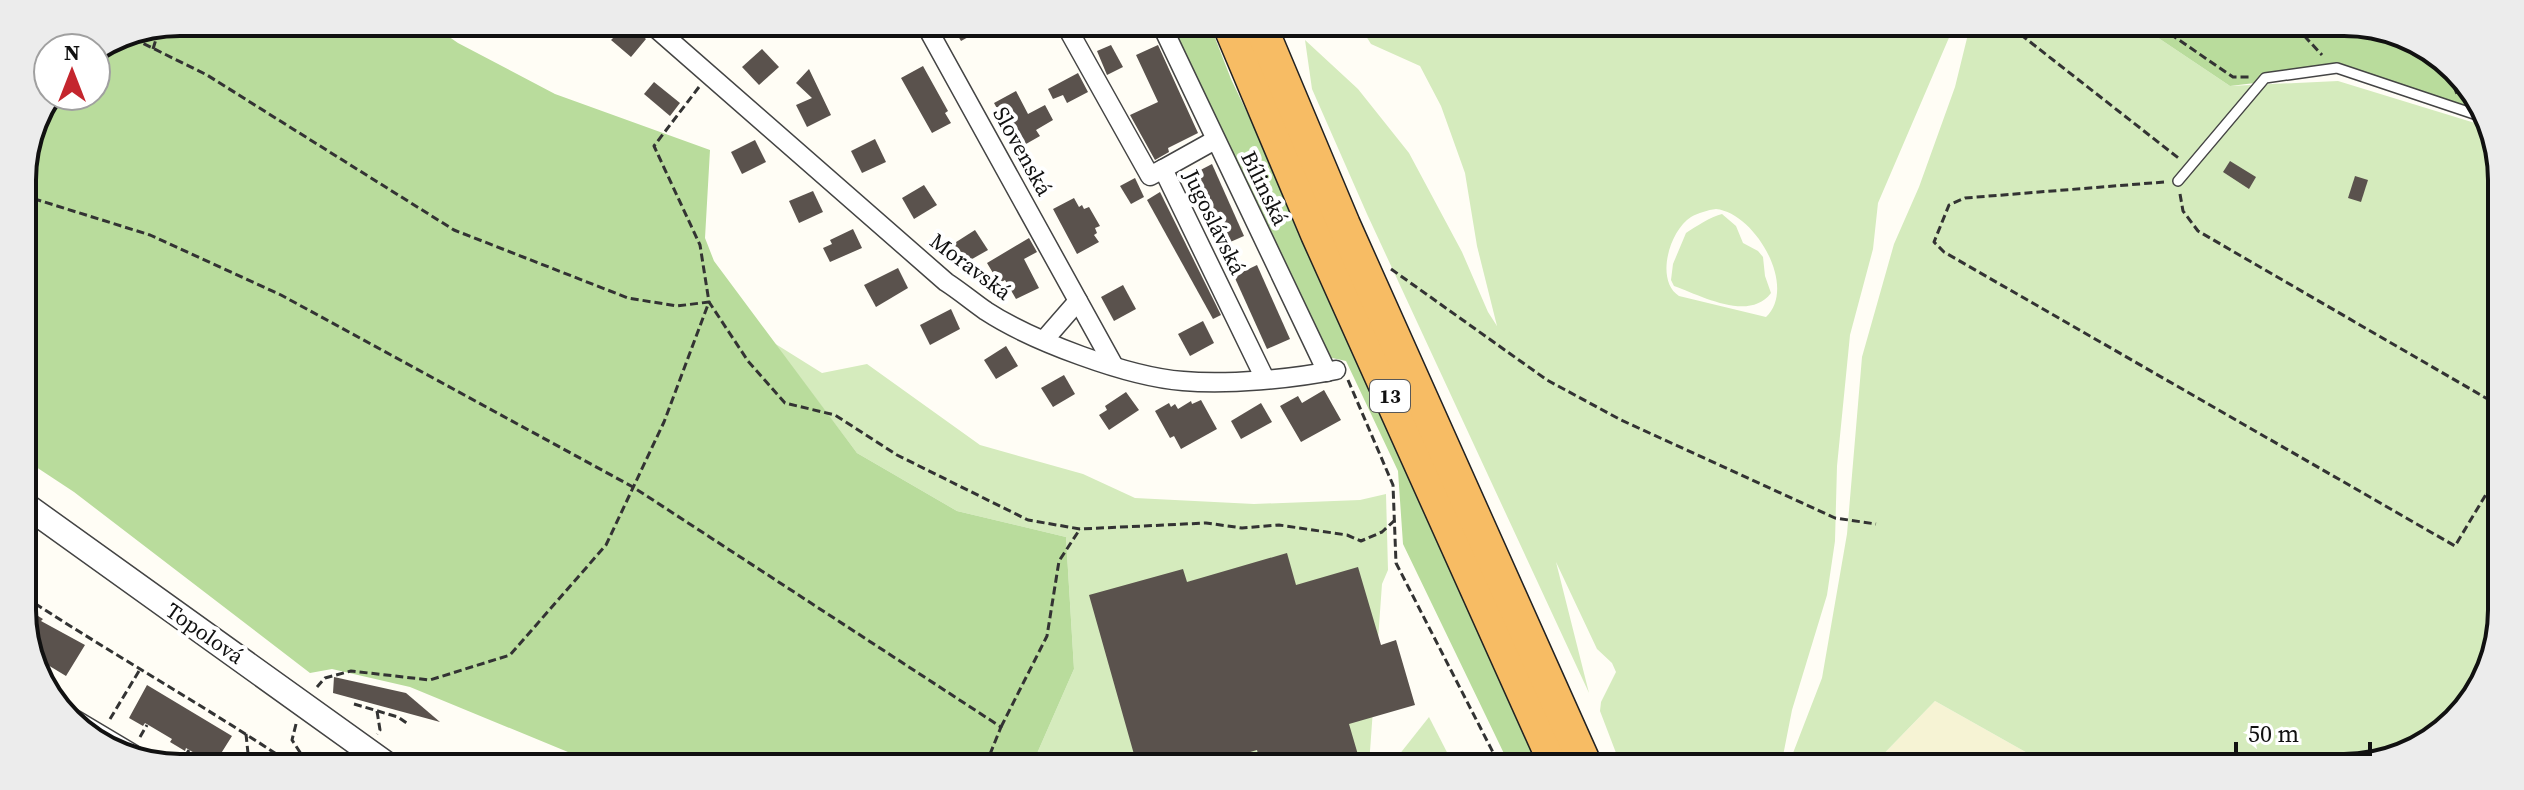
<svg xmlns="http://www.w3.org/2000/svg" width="2524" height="790" font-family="'Source Serif 4',serif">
  <rect width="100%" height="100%" fill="#fffdf5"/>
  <polygon fill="#f6f3d4" points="1935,701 2052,767 1871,767"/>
  <g fill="#d5ebbd" fill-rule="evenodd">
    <path d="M1359,25L1954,26L1878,203L1873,249L1850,335L1837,466L1835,541L1827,595L1792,710L1781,766H1621L1600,711L1601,702L1616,672L1612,663L1597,649L1556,562L1589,693L1367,214L1312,89L1305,40L1358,89L1409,153L1462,252L1488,312L1497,326L1477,246L1465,173L1441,106L1420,66L1371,44ZM1716,209C1755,213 1798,287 1766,317L1679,296C1655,281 1669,231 1691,217C1698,213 1708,210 1716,209Z"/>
    <polygon points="1970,26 2142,27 2230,86 2338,81 2488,127 2499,149 2497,652 2441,735 2354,768 2052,767 1935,701 1871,767 1788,766 1822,678 1847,534 1862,357 1894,244 1919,187 1955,87"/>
    <path d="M1722,214L1736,226L1743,243L1758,251L1763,257L1765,276L1771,293C1749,322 1702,296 1674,286L1671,280L1673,264L1686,233C1695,227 1712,216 1722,214Z"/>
    <polygon points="774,343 822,373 867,364 980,445 1083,474 1135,498 1254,504 1360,500 1386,494 1388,570 1382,584 1369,765 1032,765 1074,669 1066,537 957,511 857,453"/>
    <polygon points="1429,717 1454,766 1391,765"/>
  </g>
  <g fill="#b9dc9c">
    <polygon points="180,22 429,23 458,43 555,94 710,150 705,238 714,261 857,453 957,511 1066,537 1074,669 1032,765 597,764 410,687 332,669 310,673 74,492 24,459 22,170 38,110 48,96 96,96 96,50 120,34"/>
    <polygon points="1173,24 1210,25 1231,79 1286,194 1539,766 1510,766 1403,544 1398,471 1346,361 1323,356 1174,34"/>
    <polygon points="2142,27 2386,27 2463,75 2482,115 2339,73 2230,86"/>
  </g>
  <g fill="#5a524d">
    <polygon points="596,23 627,23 646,39 631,57 611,40 614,37"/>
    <polygon points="951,24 992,24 961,41"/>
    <polygon points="1111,45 1123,67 1107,75 1097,51"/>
    <polygon points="1158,45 1198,133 1168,148 1169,152 1155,160 1130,115 1158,102 1136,55"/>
    <polygon points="762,49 779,67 759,85 742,67"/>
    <polygon points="923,66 948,111 945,113 951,123 932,133 901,78"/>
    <polygon points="809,69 831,115 807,127 796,105 812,98 796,83"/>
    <polygon points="1078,73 1088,92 1067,103 1063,95 1053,99 1048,89"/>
    <polygon points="654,82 680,103 670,116 644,94"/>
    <polygon points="1016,91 1028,114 1045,105 1053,120 1036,130 1040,136 1019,148 994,103"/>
    <polygon points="875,139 886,162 862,173 851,151"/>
    <polygon points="755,140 766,162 742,174 731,152"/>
    <polygon points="2230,161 2256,177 2249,189 2223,172"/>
    <polygon points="1212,164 1244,236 1221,246 1189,176"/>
    <polygon points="2355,176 2368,180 2361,202 2348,198"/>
    <polygon points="1135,178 1144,197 1131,204 1120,186"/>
    <polygon points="924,185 937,205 914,219 902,198"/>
    <polygon points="813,191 823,212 799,223 789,201"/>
    <polygon points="1160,192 1221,315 1213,319 1147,200"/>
    <polygon points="1074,198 1079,207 1082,205 1084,209 1089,207 1100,226 1095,228 1097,233 1094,235 1099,242 1077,254 1053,209"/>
    <polygon points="853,229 862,248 830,262 823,248 832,244 830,240"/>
    <polygon points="975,230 988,250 965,263 953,244"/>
    <polygon points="1029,238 1037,252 1024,259 1039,288 1016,299 1005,280 999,283 987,263"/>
    <polygon points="1257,265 1290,339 1267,349 1234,276"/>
    <polygon points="898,268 908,288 876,307 864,285"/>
    <polygon points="1123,285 1136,309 1114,321 1101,297"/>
    <polygon points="951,309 960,329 930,345 920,325"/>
    <polygon points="1203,321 1214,343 1190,356 1178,334"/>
    <polygon points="1006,346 1018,366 996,379 984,360"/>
    <polygon points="1064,375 1075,394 1053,407 1041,388"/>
    <polygon points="1324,390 1341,420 1301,442 1280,406 1298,396 1302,403"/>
    <polygon points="1126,392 1139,410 1109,430 1099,415 1107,410 1105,406"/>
    <polygon points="1201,400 1217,429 1181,449 1174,436 1170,438 1155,411 1169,403 1171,407 1175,404 1178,409 1191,401 1192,404"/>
    <polygon points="1261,403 1272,422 1241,439 1231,421"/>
    <polygon points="1287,553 1296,585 1358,567 1381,645 1396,640 1415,705 1349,724 1361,765 1261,765 1257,750 1206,765 1137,765 1089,595 1183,569 1187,582"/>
    <polygon points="25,608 43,619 41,621 85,645 66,676 33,656 25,641"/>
    <polygon points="334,677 406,693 440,722 333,693"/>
    <polygon points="147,685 232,736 215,763 211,763 186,748 185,751 170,742 172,739 145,723 143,726 129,718"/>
  </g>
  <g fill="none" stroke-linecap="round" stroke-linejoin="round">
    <g stroke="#444" stroke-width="12">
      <polyline id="service" points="2178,181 2265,78 2337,68 2483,117"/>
    </g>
    <g stroke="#444" stroke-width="21">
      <g id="minor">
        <path d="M650,23L946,282C960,291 973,302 986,311C1032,341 1128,377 1183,381C1228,385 1292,379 1336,370"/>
        <polyline points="925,24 1114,366"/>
        <polyline points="1065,24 1150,176 1163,169 1265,379"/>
        <polyline points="1161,24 1327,372"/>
        <polyline points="1163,169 1215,140"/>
        <polyline points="1044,340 1078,301"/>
        <polyline points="59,710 148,763"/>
      </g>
    </g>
    <g stroke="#444" stroke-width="27">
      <polyline id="tertiary" points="24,504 385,763"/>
    </g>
    <g stroke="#222" stroke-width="35">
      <g id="trunk">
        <polyline points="1229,25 1317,234 1556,766"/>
        <polyline points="1260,25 1344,225 1586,766"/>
      </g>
    </g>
    <g stroke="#333" stroke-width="3" stroke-dasharray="8 4" stroke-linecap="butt">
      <polyline points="2011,27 2181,160"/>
      <polyline points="2160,27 2233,77 2249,77"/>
      <polyline points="2296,27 2322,55"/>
      <polyline points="122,33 207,75 454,230 628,298 677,306 709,302 664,422 606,545 510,655 430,680 351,671 325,678 317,687"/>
      <polyline points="153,49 160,26"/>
      <polyline points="2445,64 2457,94"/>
      <polyline points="699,87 654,146 700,245 709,302 748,361 785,403 835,415 897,455 1028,520 1080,529 1206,523 1242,528 1279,525 1347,535 1361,541 1382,532 1395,520"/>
      <polyline points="2164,182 1965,198 1949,205 1934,242 1944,252 2455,546 2497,476"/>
      <polyline points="2180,194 2183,211 2198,231 2498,405"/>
      <polyline points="22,195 150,235 281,295 633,487 1001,727 986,764"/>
      <polyline points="1391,269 1547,380 1621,420 1835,518 1876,524"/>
      <polyline points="1348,380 1393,485 1396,563 1500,766"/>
      <path d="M25,597C112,654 203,705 290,763"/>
      <polyline points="38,667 41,661"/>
      <polyline points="354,704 398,717 408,724"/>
      <polyline points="377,711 380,730 377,734"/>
      <polyline points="110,719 139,671"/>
      <polyline points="296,724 292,740 307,763"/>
      <polyline points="1001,727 1047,636 1059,561 1080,529"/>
      <polyline points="246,734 249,763"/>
      <polyline points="140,737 147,725"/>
      <polyline points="181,763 189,750"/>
    </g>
    <use href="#service" stroke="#fff" stroke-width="9"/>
    <use href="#minor" stroke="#fff" stroke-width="18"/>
    <use href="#tertiary" stroke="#fff" stroke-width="24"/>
    <use href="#trunk" stroke="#f7bc64" stroke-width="32"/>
  </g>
  <g text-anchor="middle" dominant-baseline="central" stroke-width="8" stroke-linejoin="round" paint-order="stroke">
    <rect fill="#fff" stroke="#585858" stroke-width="2" x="1370" y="380" width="40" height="32" rx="6"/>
    <g font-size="20" font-weight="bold" fill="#111">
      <text x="1390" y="396">13</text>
    </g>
    <g font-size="22" fill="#111" stroke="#fff">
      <text transform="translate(1023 151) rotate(61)">Slovenská</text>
      <text transform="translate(1265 188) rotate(64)">Bílinská</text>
      <text transform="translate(1215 222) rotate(64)">Jugoslávská</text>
      <text transform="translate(971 266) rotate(37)">Moravská</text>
      <text transform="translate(205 633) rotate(35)">Topolová</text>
    </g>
  </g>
  <path d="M0 0H2524V790H0ZM180 36H2344A144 144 0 0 1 2488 180V610A144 144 0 0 1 2344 754H180A144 144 0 0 1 36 610V180A144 144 0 0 1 180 36Z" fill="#ececec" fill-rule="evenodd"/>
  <path fill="none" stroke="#111" stroke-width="4" d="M180 36H2344A144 144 0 0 1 2488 180V610A144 144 0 0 1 2344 754H180A144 144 0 0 1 36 610V180A144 144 0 0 1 180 36Z"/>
  <g transform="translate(72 72)"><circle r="38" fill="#ffffff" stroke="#a0a0a0" stroke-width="2"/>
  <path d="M0-6L14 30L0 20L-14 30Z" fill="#c4262e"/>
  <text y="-12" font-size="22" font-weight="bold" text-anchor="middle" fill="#111111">N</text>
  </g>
  <path d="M2236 742v12h134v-12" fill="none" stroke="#111111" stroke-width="4"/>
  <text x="2248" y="742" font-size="24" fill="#111111" stroke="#ffffff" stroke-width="6" paint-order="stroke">50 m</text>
</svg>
